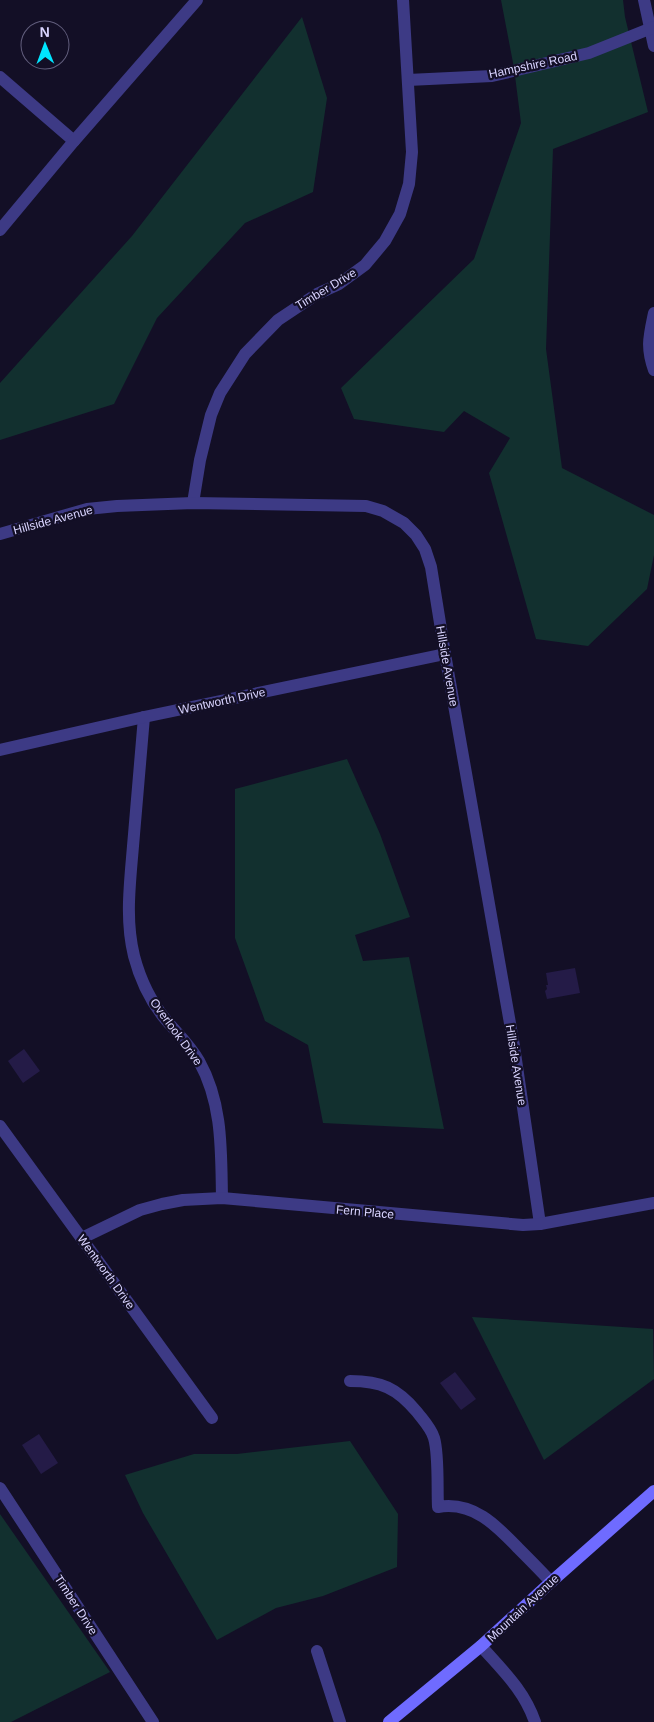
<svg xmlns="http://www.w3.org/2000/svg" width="654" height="1722" font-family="Arial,sans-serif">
  <rect width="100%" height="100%" fill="#130f26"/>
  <g fill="#12302f">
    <polygon points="501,0 623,0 625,17 648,112 553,149 546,349 562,468 654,515 654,555 647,589 588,646 536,639 489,473 510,438 464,411 444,432 354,419 341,388 474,259 521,123 514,68"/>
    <polygon points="302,17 327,98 313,192 245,223 157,318 114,404 0,440 0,383 132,236"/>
    <polygon points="347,759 380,834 410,917 355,935 363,961 409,957 444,1129 323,1123 308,1045 265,1021 235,938 235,789"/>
    <polygon points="472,1317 653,1329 654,1379 544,1460"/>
    <polygon points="350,1441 398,1514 397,1567 323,1596 276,1608 217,1640 143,1513 125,1475 194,1454 237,1454"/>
    <polygon points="0,1514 110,1672 11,1722 0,1722"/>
  </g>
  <g fill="#241b47">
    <polygon points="575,968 580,993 547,999 545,991 547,989 546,985 548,985 546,973"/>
    <polygon points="24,1049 40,1071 23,1083 8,1061"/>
    <polygon points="455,1372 476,1399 461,1410 440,1383"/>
    <polygon points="39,1434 58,1463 41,1474 22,1445"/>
  </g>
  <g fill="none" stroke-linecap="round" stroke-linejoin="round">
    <g stroke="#3d3a85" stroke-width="12">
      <polyline points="644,0 654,46"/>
      <polyline points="0,77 74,141"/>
      <polyline points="408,80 492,76 589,53 654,27"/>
      <polyline points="0,230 74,141 197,0"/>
      <path d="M654,313C649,337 646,347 654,370"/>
      <polyline points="193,503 200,460 211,415 220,393 245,354 278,320 317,294 339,284 365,265 385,241 400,214 409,184 412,152 403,0"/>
      <polyline points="0,534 87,509 117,506 193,503 366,506 383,511 404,523 416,535 425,549 431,567 445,654 514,1046 540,1224"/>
      <path d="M144,717C140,760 137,803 133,846C130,883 125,920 134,956C140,979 151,1002 166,1020C178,1034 190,1045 199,1061C223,1104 221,1151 222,1198"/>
      <polyline points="0,750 144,717 445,654"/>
      <polyline points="0,1126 212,1418"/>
      <polyline points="82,1238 140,1210 162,1204 183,1200 222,1198 523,1225 540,1224 654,1203"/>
      <path d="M350,1381C381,1381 397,1388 417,1412C423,1420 431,1428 434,1438C439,1455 437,1488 438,1507C473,1501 496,1525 518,1548C529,1559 540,1570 551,1582"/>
      <polyline points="0,1488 153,1722"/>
      <path d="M481,1646C503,1671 524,1690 535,1722"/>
      <polyline points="317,1651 340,1722"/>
    </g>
    <polyline stroke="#6f6bff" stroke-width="12" points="389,1722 481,1646 551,1582 654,1491"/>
  </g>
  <g text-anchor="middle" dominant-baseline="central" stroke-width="4.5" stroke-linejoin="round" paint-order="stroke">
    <g font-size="12" fill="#d9d4ff" stroke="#130f26">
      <text transform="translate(533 65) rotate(-12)">Hampshire Road</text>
      <text transform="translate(326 289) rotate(-31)">Timber Drive</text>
      <text transform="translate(53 520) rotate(-15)">Hillside Avenue</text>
      <text transform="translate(447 666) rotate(80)">Hillside Avenue</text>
      <text transform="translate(222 701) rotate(-12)">Wentworth Drive</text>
      <text transform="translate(176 1032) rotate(54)">Overlook Drive</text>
      <text transform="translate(516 1065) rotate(81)">Hillside Avenue</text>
      <text transform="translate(365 1212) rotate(5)">Fern Place</text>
      <text transform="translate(106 1272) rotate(54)">Wentworth Drive</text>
      <text transform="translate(76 1605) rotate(57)">Timber Drive</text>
      <text transform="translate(523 1608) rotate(-43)">Mountain Avenue</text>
    </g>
  </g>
  <g transform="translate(45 45) rotate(359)"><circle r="24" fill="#130f26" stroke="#625e7d"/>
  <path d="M0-4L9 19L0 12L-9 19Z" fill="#00e5ff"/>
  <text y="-8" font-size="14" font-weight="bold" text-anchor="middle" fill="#d9d4ff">N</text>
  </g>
</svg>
